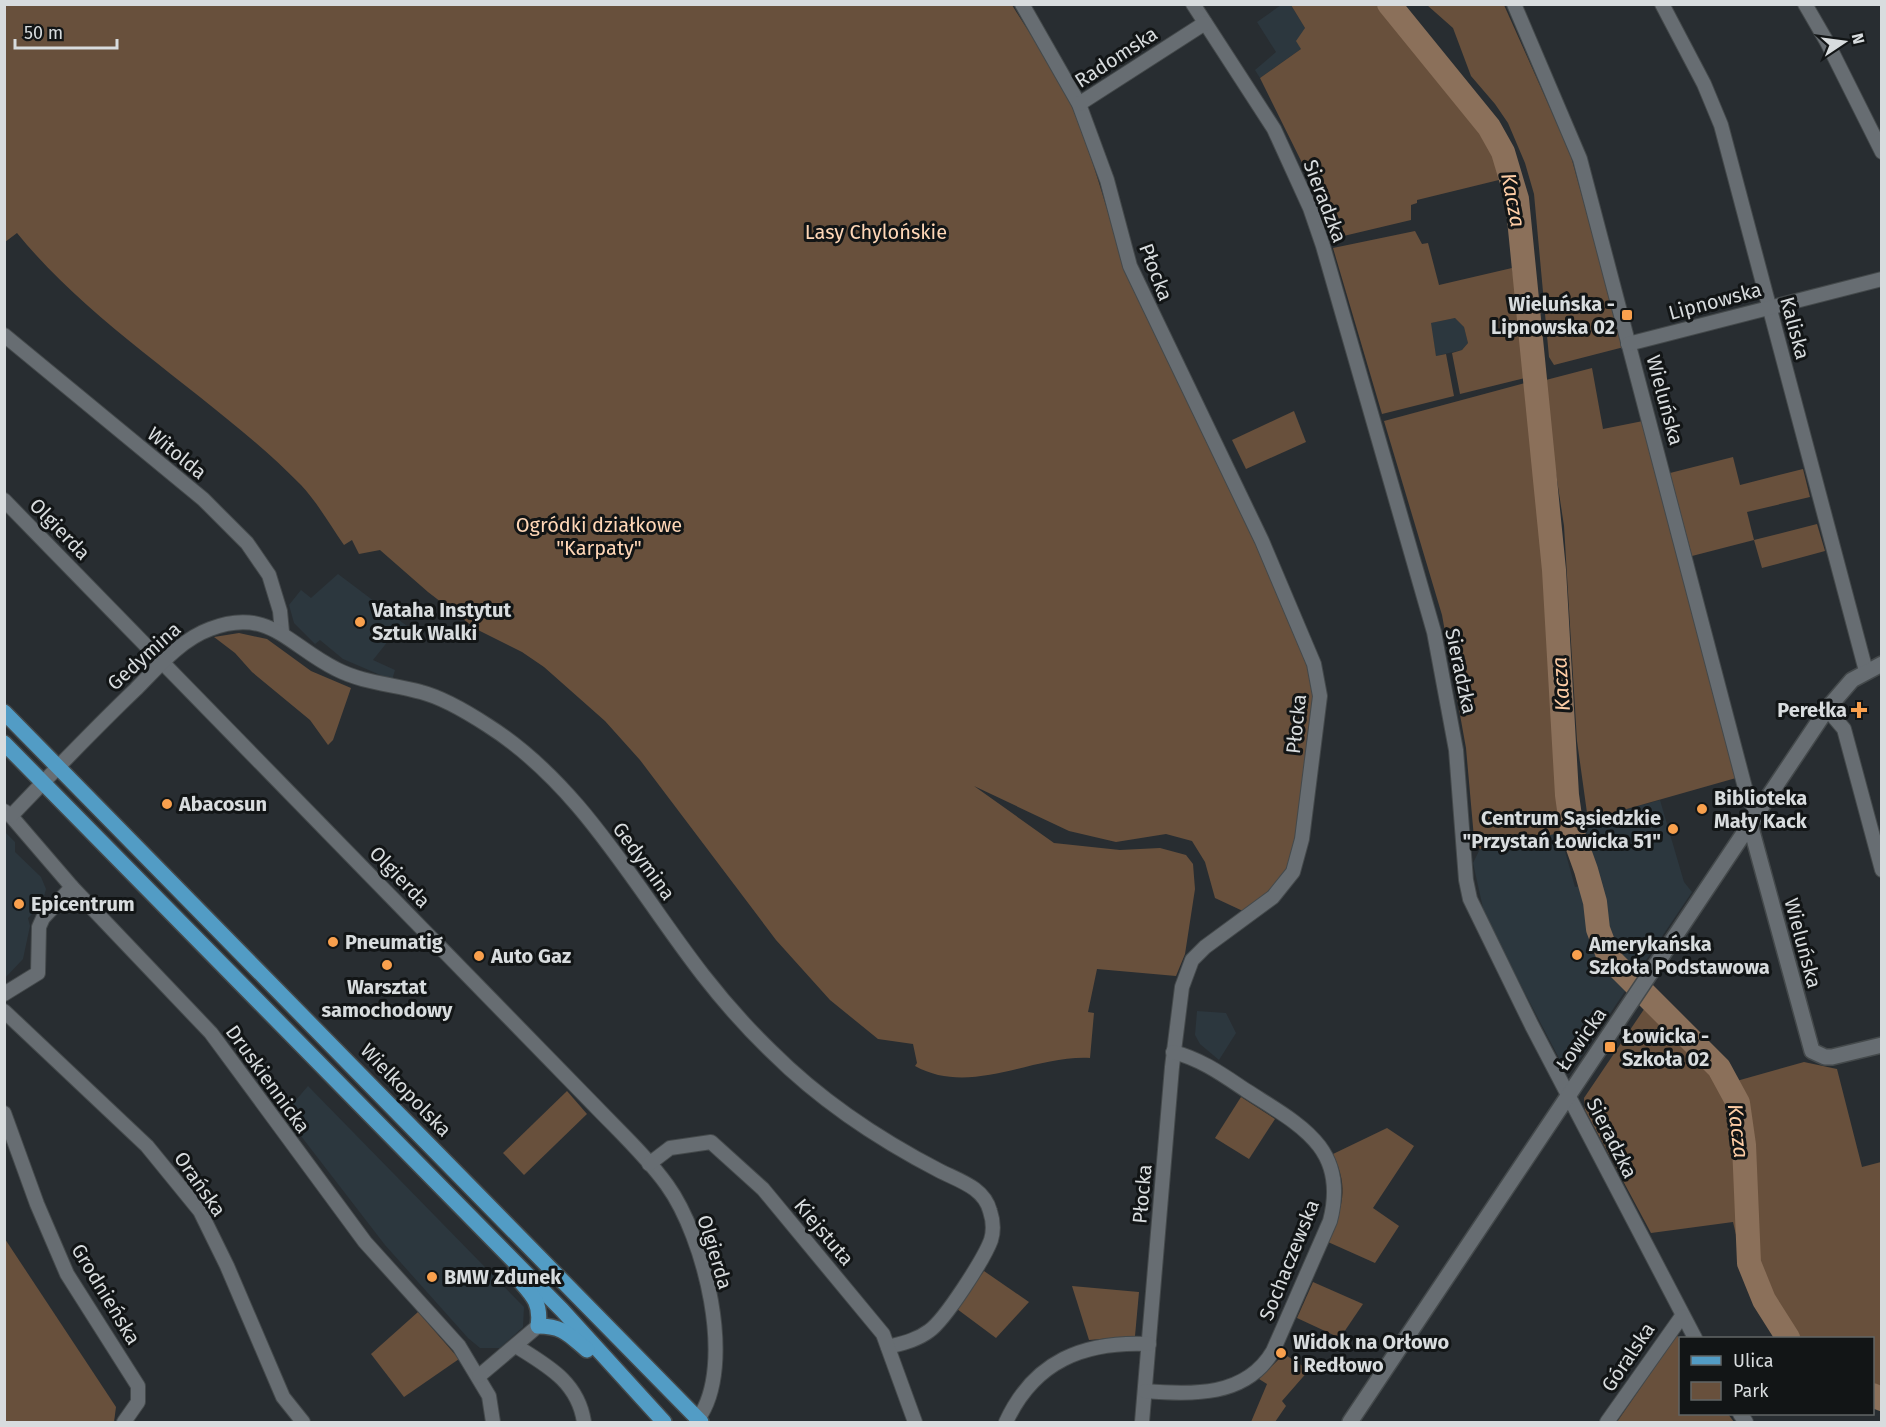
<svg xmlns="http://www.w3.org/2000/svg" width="1886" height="1427" font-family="'Fira Sans',sans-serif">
  <rect width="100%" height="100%" fill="#282d31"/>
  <g fill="#2c373e">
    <polygon points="1281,5 1291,5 1305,28 1301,49 1260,78 1255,70 1276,52 1257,22"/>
    <polygon points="1455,318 1464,327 1468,343 1462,350 1436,356 1430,323"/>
    <polygon points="338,574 407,626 395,628 396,631 373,660 395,670 392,680 343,659 320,640 315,644 294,623 289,605 301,590 311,598"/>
    <polygon points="1660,800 1684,882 1692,892 1576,1064 1561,1062 1485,917 1473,863 1480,849 1560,833 1575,887 1580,886 1564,826"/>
    <polygon points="5,832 15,842 15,852 41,877 46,889 42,904 28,918 30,926 23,959 5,978"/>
    <polygon points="1197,1011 1226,1013 1236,1033 1219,1060 1200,1044 1195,1035"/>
    <polygon points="308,1086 524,1307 523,1327 500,1348 480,1348 468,1338 385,1245 284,1114"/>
  </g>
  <g fill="#68503c">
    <path d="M5,5H1012C1032,38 1057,71 1072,107C1099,170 1112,238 1139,301L1257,541L1315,680L1296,848L1285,876L1245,912L1215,898L1205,862L1192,841L1166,834L1116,842L1069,831L974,786L1054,843L1120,850L1160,848L1186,855L1193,864L1195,889L1185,954L1176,976L1097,969L1088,1012L1094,1013L1090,1058C1032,1055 971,1097 915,1066L917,1063L913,1044L878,1039L830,1000L776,940L640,760L605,721L544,667L522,652L476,629L428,592L380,550L359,554L352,540L344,545C330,525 317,502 301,485C212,395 97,331 17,233L5,242Z"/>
    <polygon points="1291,5 1383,5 1487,138 1503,179 1417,200 1417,203 1411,205 1411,220 1331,239 1317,193 1260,78 1301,49 1296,41 1305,28"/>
    <polygon points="1427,5 1504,5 1570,153 1624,347 1554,365 1549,357 1534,194 1525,163 1508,123 1495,104 1471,76 1453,28"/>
    <polygon points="1415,231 1422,244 1428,243 1439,285 1512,268 1525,352 1523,353 1525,378 1460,394 1452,353 1462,350 1468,343 1464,327 1455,318 1431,323 1436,356 1446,354 1454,396 1382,414 1333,248"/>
    <polygon points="1592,368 1603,429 1643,421 1736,778 1588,820 1577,741 1564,526 1542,381"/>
    <polygon points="1525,383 1528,412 1535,416 1537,431 1534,440 1546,526 1561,827 1560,833 1480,849 1474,838 1466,748 1442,615 1384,421"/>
    <polygon points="1294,411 1306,442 1246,469 1232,440"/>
    <polygon points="1733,457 1740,485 1803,469 1810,497 1747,512 1754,540 1817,524 1825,551 1762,568 1754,540 1692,556 1670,473"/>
    <polygon points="239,633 267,639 311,671 351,688 333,740 328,745 310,720 252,672 235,653 214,637"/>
    <polygon points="1657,990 1724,1065 1733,1082 1804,1062 1837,1069 1862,1167 1881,1162 1881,1407 1873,1402 1872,1338 1779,1338 1749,1290 1733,1222 1651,1233 1585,1110 1584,1098"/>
    <polygon points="567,1091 587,1114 524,1175 503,1153"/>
    <polygon points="1241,1097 1275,1119 1249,1159 1215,1138"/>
    <path d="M1387,1128L1414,1146L1373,1208L1399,1226L1375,1263L1328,1242C1342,1207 1350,1190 1333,1154Z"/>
    <polygon points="5,1239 116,1407 114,1422 5,1422"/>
    <polygon points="984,1271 1029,1302 996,1338 957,1309"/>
    <polygon points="1313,1282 1363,1304 1340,1338 1297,1318"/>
    <polygon points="1072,1286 1139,1292 1135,1336 1089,1340"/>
    <polygon points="418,1312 459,1359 404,1397 371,1354"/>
    <polygon points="1677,1335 1680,1341 1680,1414 1728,1414 1734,1422 1617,1422"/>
    <polygon points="1284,1354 1309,1370 1282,1401 1286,1406 1275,1422 1251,1422 1267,1384 1259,1379"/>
  </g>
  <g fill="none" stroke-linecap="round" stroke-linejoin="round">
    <g stroke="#8b705a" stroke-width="24">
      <polyline points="1389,4 1489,127 1503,152 1517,199 1554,570 1567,795 1572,831 1586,870 1595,902 1598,929 1609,958 1719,1068 1738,1103 1744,1145 1749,1263 1764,1300 1788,1338"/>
      <polyline points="1872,1395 1882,1399"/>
    </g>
    <g stroke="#44494b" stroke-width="16">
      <g id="minor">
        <polyline points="1022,4 1079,104 1107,180 1130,266 1262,541 1314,664 1320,696 1302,839 1293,872 1273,897 1205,947 1192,960 1182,987 1172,1067 1142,1422"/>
        <polyline points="1193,4 1274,129 1310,208 1323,246 1434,632 1456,750 1466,880 1470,899 1532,1026 1695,1338"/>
        <polyline points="1514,4 1580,159 1748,799 1758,812"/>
        <polyline points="1662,4 1704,84 1721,125 1866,671"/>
        <polyline points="1805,4 1827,42 1882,152"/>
        <polyline points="1079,104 1205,23"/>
        <polyline points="4,335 203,499 247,543 269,575 280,611 282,632"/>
        <polyline points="1628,344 1882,279"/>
        <path d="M4,500L596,1107C620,1132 647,1157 667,1185C704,1236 737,1365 698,1419"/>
        <polyline points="1827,709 1844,729 1882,870"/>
        <polyline points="4,811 11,816 72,887 211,1033 365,1242 459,1346 489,1396 493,1422"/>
        <path d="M11,816C52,773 93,730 136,689C157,668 180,640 210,629C269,606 289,646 336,669C363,683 393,684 421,692C444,698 467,712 487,725C582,785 636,889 703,975C724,1002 747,1028 772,1052C820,1100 880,1140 940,1171C960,1181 984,1188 990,1211C993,1220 994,1230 991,1240C984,1259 945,1320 929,1331C917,1340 903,1343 888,1347"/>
        <polyline points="4,994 38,973 39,927 43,918 72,887"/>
        <polyline points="4,1011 147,1146 200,1211 227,1266 283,1397 303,1422"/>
        <polyline points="4,1113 37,1204 67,1274 138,1386 138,1402 124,1422"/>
        <polyline points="649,1164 670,1148 711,1142 763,1189 883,1334 915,1422"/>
        <path d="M516,1346C548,1366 578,1382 584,1422"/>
        <polyline points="479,1376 538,1326"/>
        <path d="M1145,1391C1192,1395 1246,1397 1273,1351L1330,1221C1349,1148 1300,1125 1247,1091C1223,1075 1201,1059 1173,1052"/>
        <polyline points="1740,1414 1746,1422"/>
        <path d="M1006,1422C1034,1361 1084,1341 1149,1344"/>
        <polyline points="1607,1422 1682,1316"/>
      </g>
    </g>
    <g stroke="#44494b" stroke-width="18">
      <g id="tertiary">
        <polyline points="1750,824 1812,1051 1825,1057 1832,1057 1882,1045"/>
        <polyline points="1350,1422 1827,709 1852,680 1882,664"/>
      </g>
    </g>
    <g stroke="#44494b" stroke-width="18">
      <g id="primary">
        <polyline points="4,712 701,1422"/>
        <polyline points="4,743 562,1310 664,1422"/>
        <path d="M515,1275C530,1293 542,1301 538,1326C563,1326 568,1334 587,1350"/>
      </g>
    </g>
    <use href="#minor" stroke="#676d72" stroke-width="14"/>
    <use href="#tertiary" stroke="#676d72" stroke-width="15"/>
    <use href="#primary" stroke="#529cc5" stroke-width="15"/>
  </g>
  <g fill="#f9a04d" stroke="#121516" stroke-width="2">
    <rect x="1621" y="309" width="12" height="12" rx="3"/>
    <circle cx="360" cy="622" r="6"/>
    <path d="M1856 701h6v6h6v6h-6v6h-6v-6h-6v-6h6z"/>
    <circle cx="167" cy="804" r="6"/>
    <circle cx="1702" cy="809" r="6"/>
    <circle cx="1673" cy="829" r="6"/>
    <circle cx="19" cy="904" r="6"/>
    <circle cx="333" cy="942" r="6"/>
    <circle cx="1577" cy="955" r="6"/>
    <circle cx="479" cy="956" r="6"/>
    <circle cx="387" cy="965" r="6"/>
    <rect x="1604" y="1041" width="12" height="12" rx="3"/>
    <circle cx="432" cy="1277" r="6"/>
    <circle cx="1281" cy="1353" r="6"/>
  </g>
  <g text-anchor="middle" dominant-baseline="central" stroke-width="6" stroke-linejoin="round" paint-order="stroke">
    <g font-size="20" fill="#d8dcde" stroke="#121516">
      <text transform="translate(1116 57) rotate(-33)">Radomska</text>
      <text transform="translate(1325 201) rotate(69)">Sieradzka</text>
      <text transform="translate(1156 272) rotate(69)">Płocka</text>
      <text transform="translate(1715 301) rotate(-15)">Lipnowska</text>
      <text transform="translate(1795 328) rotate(75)">Kaliska</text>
      <text transform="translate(1665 400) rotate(75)">Wieluńska</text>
      <text transform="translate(177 453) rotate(39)">Witolda</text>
      <text transform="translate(60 529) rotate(46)">Olgierda</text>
      <text transform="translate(144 656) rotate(-42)">Gedymina</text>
      <text transform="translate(1461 671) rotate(78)">Sieradzka</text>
      <text transform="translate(1296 724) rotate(-84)">Płocka</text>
      <text transform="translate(644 861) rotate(54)">Gedymina</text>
      <text transform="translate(400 877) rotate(46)">Olgierda</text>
      <text transform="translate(1803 943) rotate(75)">Wieluńska</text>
      <text transform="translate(1581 1039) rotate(-55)">Łowicka</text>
      <text transform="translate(268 1079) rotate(54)">Druskiennicka</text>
      <text transform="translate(406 1090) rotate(46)">Wielkopolska</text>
      <text transform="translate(1612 1138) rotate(63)">Sieradzka</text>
      <text transform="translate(200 1184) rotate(55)">Orańska</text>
      <text transform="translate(1142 1194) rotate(-85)">Płocka</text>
      <text transform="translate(824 1232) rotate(50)">Kiejstuta</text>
      <text transform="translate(715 1252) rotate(73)">Olgierda</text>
      <text transform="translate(1289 1260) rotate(-68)">Sochaczewska</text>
      <text transform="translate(106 1294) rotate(59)">Grodnieńska</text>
      <text transform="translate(1628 1357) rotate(-56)">Góralska</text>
    </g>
    <g font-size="20" fill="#ffd7b7" stroke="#121516">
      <text x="876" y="232">Lasy Chylońskie</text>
      <text x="599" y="525">Ogródki działkowe<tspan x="599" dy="23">"Karpaty"</tspan></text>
    </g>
    <g font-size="20" font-weight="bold" fill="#d8dcde" stroke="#121516" text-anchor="start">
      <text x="1615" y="304" text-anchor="end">Wieluńska -<tspan x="1615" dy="23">Lipnowska 02</tspan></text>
      <text x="372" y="610">Vataha Instytut<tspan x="372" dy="23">Sztuk Walki</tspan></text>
      <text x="1847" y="710" text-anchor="end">Perełka</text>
      <text x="1714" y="798">Biblioteka<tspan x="1714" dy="23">Mały Kack</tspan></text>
      <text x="179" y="804">Abacosun</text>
      <text x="1661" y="818" text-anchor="end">Centrum Sąsiedzkie<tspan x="1661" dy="23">"Przystań Łowicka 51"</tspan></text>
      <text x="31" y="904">Epicentrum</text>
      <text x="345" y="942">Pneumatig</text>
      <text x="1589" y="944">Amerykańska<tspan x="1589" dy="23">Szkoła Podstawowa</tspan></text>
      <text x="491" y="956">Auto Gaz</text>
      <text x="387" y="987" text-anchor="middle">Warsztat<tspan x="387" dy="23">samochodowy</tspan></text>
      <text x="1622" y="1036">Łowicka -<tspan x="1622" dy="23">Szkoła 02</tspan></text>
      <text x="444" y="1277">BMW Zdunek</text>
      <text x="1293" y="1342">Widok na Orłowo<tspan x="1293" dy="23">i Redłowo</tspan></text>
    </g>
    <g font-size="21" font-style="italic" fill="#fecda5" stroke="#121516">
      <text transform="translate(1513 200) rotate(79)">Kacza</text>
      <text transform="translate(1561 684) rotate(-94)">Kacza</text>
      <text transform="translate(1738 1131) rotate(83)">Kacza</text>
    </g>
  </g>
  <rect width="1886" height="1427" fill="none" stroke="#d8dcde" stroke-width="12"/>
  <rect x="1679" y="1337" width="195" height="78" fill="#121516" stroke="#616566" stroke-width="1.5"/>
  <rect x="1691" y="1356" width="30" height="9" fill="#529cc5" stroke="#616566" stroke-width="1.5"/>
  <text x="1733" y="1367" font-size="18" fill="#d8dcde">Ulica</text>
  <rect x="1691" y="1382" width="30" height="18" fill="#68503c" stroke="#616566" stroke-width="1.5"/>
  <text x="1733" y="1397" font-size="18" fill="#d8dcde">Park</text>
  <g transform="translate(1844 42) rotate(77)" stroke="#121516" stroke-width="4.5" paint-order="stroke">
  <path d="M0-4.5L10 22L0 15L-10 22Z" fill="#d8dcde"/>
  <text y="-9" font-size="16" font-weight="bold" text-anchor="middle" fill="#d8dcde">N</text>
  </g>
  <path d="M15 39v9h102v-9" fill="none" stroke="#d8dcde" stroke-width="3"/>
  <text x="24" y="39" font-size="18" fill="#d8dcde" stroke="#121516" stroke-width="4.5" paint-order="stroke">50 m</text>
</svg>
